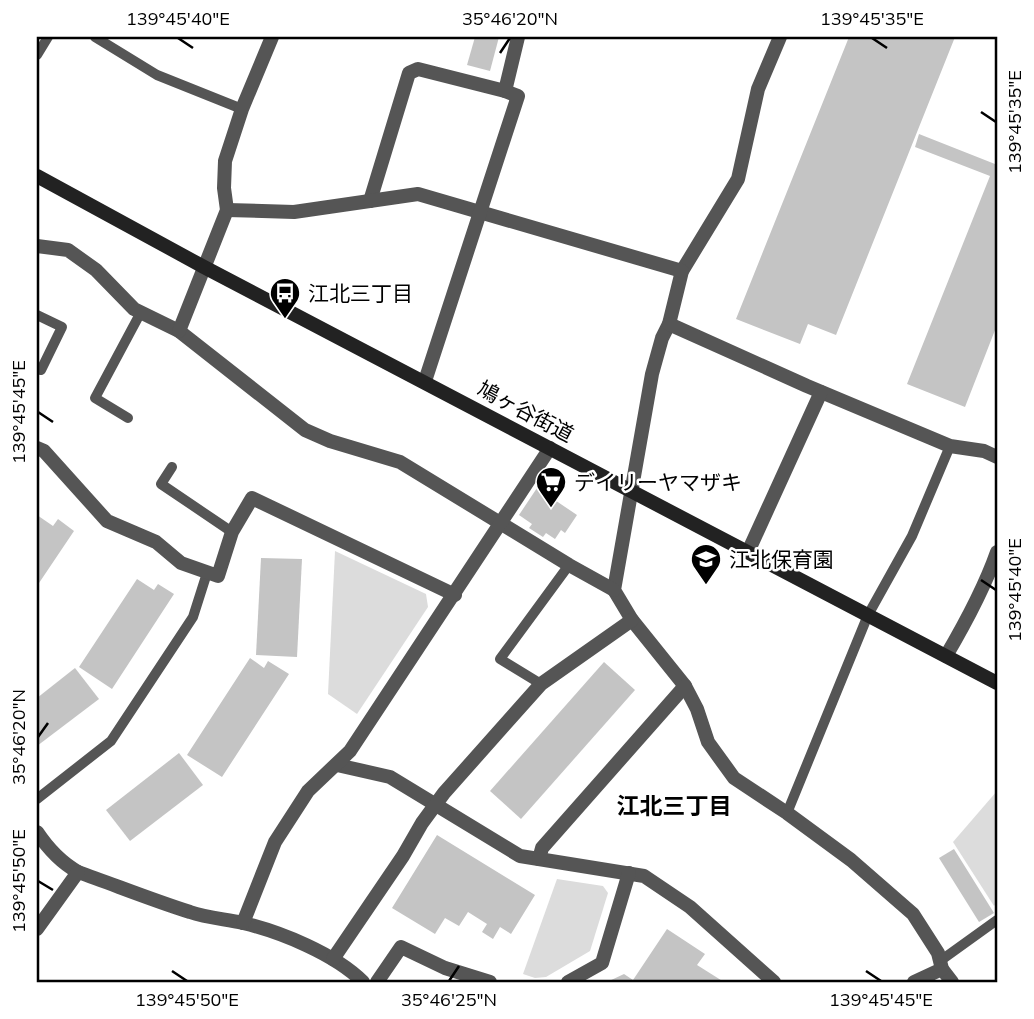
<svg xmlns="http://www.w3.org/2000/svg" width="1034" height="1019" font-family="Mulish,'Noto Sans JP',sans-serif">
  <rect width="100%" height="100%" fill="#fff"/>
  <g fill="#dcdcdc">
    <polygon points="335,551 426,594 428,607 357,714 328,694"/>
    <polygon points="997,791 997,902 994,906 953,842"/>
    <polygon points="557,879 603,886 608,893 590,951 546,977 535,978 523,974"/>
  </g>
  <g fill="#c4c4c4">
    <polygon points="475,37 499,37 490,71 467,65"/>
    <polygon points="849,37 955,37 836,335 808,324 800,344 736,319"/>
    <polygon points="919,134 995,164 997,159 997,325 965,407 907,384 990,176 915,147"/>
    <polygon points="537,488 577,515 565,533 561,530 555,539 546,533 543,537 529,528 532,524 519,515"/>
    <polygon points="37,515 53,526 58,519 74,531 37,586"/>
    <polygon points="261,558 302,559 297,657 256,655"/>
    <polygon points="137,579 154,590 158,584 174,594 112,689 79,667"/>
    <polygon points="250,658 264,668 268,661 289,674 222,777 187,755"/>
    <polygon points="604,662 635,690 521,819 490,791"/>
    <polygon points="75,668 99,699 37,746 37,698"/>
    <polygon points="179,753 203,785 130,841 106,810"/>
    <polygon points="437,835 535,895 511,934 500,927 493,939 482,932 487,924 468,912 459,926 445,918 435,934 392,908"/>
    <polygon points="954,849 994,913 979,922 939,858"/>
    <polygon points="667,929 705,954 697,965 724,982 607,982 624,974 633,980"/>
  </g>
  <g fill="none" stroke-linecap="round" stroke-linejoin="round">
    <g stroke="#555" stroke-width="10">
      <polyline points="95,37 157,75 242,109"/>
      <polyline points="37,55 48,37"/>
      <polyline points="37,315 62,327 41,370 37,368"/>
      <polyline points="128,418 95,398 141,312"/>
      <polyline points="172,467 161,484 232,532"/>
      <polyline points="541,684 500,659 569,565"/>
      <polyline points="37,799 111,741 193,617 207,573"/>
      <polyline points="787,813 868,615 912,536 950,446"/>
      <polyline points="940,961 997,920"/>
    </g>
    <g stroke="#555" stroke-width="14">
      <polyline points="780,37 758,89 738,179 682,271 669,324 662,338 652,374 614,590 632,620 685,686 697,709 708,742 734,778 787,813 851,860 913,914 938,953 942,969 952,982"/>
      <polyline points="370,201 409,73 418,69 505,91"/>
      <polyline points="227,210 294,212 418,194 682,271"/>
      <polyline points="37,246 68,250 96,270 134,309 179,331 305,430 330,441 400,462 569,565 614,590"/>
      <polyline points="669,324 807,386 950,446 984,451 997,457"/>
      <polyline points="179,331 227,210 224,188 225,161 242,109 272,37"/>
      <polyline points="425,381 518,96 505,91 518,37"/>
      <polyline points="37,448 44,451 107,521 156,542 181,563 218,576 232,532 252,498 455,595"/>
      <polyline points="748,552 821,392"/>
      <path d="M946,656C966,622 984,589 997,552"/>
      <polyline points="337,765 390,777 520,856 644,876 690,907 774,982"/>
      <path d="M37,832C47,847 62,863 78,872C115,885 152,900 190,912C207,918 225,919 243,923C281,932 335,954 363,982"/>
      <polyline points="539,859 542,848 685,686"/>
      <polyline points="243,923 275,842 308,791 350,751 550,448"/>
      <polyline points="37,929 78,872"/>
      <polyline points="333,959 403,856 422,823 444,793 541,684 632,620"/>
      <polyline points="377,982 401,947 445,968 490,982"/>
      <polyline points="568,982 602,963 629,873"/>
      <polyline points="914,982 942,969"/>
    </g>
    <polyline stroke="#222" stroke-width="14" points="37,176 204,267 997,683"/>
  </g>
  <path fill="none" stroke="#000" stroke-width="2.5" d="M178,38L193,48M872,38L887,48M500,53L510,38M981,112L996,122M38,412L53,422M981,580L996,590M38,737L48,723M38,881L53,890M172,971L187,981M866,971L881,981M449,981L459,966"/>
  <defs>
    <g id="bus-pin" transform="scale(1.575)"><path d="M0 17L-7.5 6A9.5 9.5 0 1 1 7.5 6Z" fill="#000" stroke="#fff"/><path d="M-5-6H5V4H4V6H2V4H-2V6H-4V4H-5ZM-3.5-4V0h7V-4ZM-3.5 1.2v1.5H-2V1.2ZM2 1.2v1.5H3.5V1.2Z" fill="#fff"/></g>
    <g id="supermarket-pin" transform="scale(1.575)"><path d="M0 17L-7.5 6A9.5 9.5 0 1 1 7.5 6Z" fill="#000" stroke="#fff"/><path d="M-6-5.5h2.5l.6 2H6L4.5 2H-2.5L-4.4-4H-6ZM-1.5 3.2a1.3 1.3 0 1 0 .1 0ZM3 3.2a1.3 1.3 0 1 0 .1 0Z" fill="#fff"/></g>
    <g id="school-pin" transform="scale(1.575)"><path d="M0 17L-7.5 6A9.5 9.5 0 1 1 7.5 6Z" fill="#000" stroke="#fff"/><path d="M0-5L7-2L0 1L-7-2ZM-4 1L0 2.5L4 1V4Q0 6-4 4Z" fill="#fff"/></g>
  </defs>
  <g fill-rule="evenodd">
    <use href="#bus-pin" x="285" y="293"/>
    <use href="#supermarket-pin" x="551" y="482"/>
    <use href="#school-pin" x="706" y="559"/>
  </g>
  <g text-anchor="middle" dominant-baseline="central" stroke-width="5" stroke-linejoin="round" paint-order="stroke">
    <g font-size="21" fill="#000" stroke="#fff" text-anchor="start">
      <text x="308" y="293">江北三丁目</text>
      <text x="574" y="482">デイリーヤマザキ</text>
      <text x="729" y="559">江北保育園</text>
    </g>
    <g font-size="21" fill="#000" stroke="#fff">
      <text transform="translate(526 411) rotate(28)">鳩ヶ谷街道</text>
    </g>
    <g font-size="23" font-weight="bold" fill="#000" stroke="#fff">
      <text x="674" y="805">江北三丁目</text>
    </g>
  </g>
  <rect width="1034" height="1019" fill="none" stroke="#ffffff" stroke-width="77"/>
  <rect x="38" y="38" width="958" height="943" fill="none" stroke="#000" stroke-width="2.5"/>
  <g font-size="18" text-anchor="middle" fill="#000">
    <text x="178" y="25">139°45'40"E</text>
    <text x="510" y="25">35°46'20"N</text>
    <text x="872" y="25">139°45'35"E</text>
    <text transform="translate(1015 122) rotate(-90)" y="6">139°45'35"E</text>
    <text transform="translate(19 412) rotate(-90)" y="6">139°45'45"E</text>
    <text transform="translate(1015 590) rotate(-90)" y="6">139°45'40"E</text>
    <text transform="translate(19 737) rotate(-90)" y="6">35°46'20"N</text>
    <text transform="translate(19 881) rotate(-90)" y="6">139°45'50"E</text>
    <text x="187" y="1006">139°45'50"E</text>
    <text x="449" y="1006">35°46'25"N</text>
    <text x="881" y="1006">139°45'45"E</text>
  </g>
</svg>
